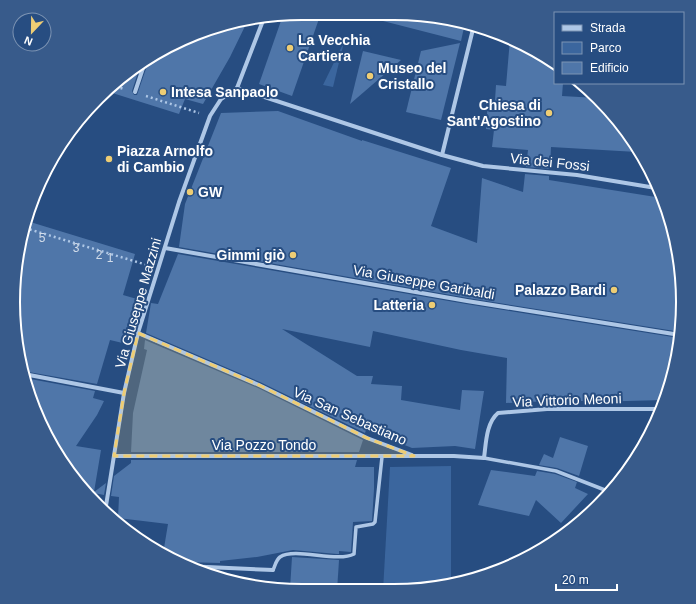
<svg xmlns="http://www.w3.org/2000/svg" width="696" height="604" font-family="Arial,sans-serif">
  <rect width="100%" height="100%" fill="#274d81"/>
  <g fill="#3b669e">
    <polygon points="344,42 333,87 323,85"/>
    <polygon points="451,466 451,583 413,590 383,591 390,467"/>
  </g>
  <g fill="#4f76a9">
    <polygon points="302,13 321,13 292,96 259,84 283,15"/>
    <polygon points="383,15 432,16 465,23 461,41 383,21"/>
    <polygon points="248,20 230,57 203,104 185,99 179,114 106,91 112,85 140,66 132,91 134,95 137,95 148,63 148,60 174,43 227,23"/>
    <polygon points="510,39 538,52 555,64 555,83 563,83 562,96 597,98 623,126 637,152 551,147 550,169 526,167 528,150 492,147 494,130 486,129 488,99 495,100 496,85 506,86"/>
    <polygon points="460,43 441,120 406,112 421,51"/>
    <polygon points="363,51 401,60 350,104"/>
    <polygon points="278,111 362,141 362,140 451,168 431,226 477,243 482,178 523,192 525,174 549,176 549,180 662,198 668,209 681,265 682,321 681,332 468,298 179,247 185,204 221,113"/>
    <polygon points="27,221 135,254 123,295 144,301 131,345 110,340 97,384 23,371 14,320 16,264"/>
    <polygon points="178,254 466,304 679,338 673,377 664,400 589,402 589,401 549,401 506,403 507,358 461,350 373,331 370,347 282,329 357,376 373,376 371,384 402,386 401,400 460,410 462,390 484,391 475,449 455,446 412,448 367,430 366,430 365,433 260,382 146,333 151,303 158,304"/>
    <polygon points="145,340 258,388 363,440 359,452 131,452 133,413 147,350 144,349"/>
    <polygon points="25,378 95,391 93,398 104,401 97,415 76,446 101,450 94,492 106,483 104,495 94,493 93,500 52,447 28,395"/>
    <polygon points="560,437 588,446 579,476 557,468 539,465 544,454 553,458"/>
    <polygon points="131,460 357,460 355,467 374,467 374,489 372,521 353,522 351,552 339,551 339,554 337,554 293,550 257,557 220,561 220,563 185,562 182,564 163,554 168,524 118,518 119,497 111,496 114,476 131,463"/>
    <polygon points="491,470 535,476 537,471 555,474 577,482 575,488 588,494 561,523 536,500 529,516 478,505"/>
    <polygon points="292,557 339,560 337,591 290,589"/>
  </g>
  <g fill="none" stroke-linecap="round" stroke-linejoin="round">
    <g stroke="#aec7e6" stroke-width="2.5" stroke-dasharray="2 3" stroke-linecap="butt">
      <polyline points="111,85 124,89"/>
      <polyline points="146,96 199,113"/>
      <polyline points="25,228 147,265"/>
    </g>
    <g stroke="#aec7e6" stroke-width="3.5">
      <polyline points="484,458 556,471 610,492"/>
      <path d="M273,570C275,566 276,560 280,557C295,547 337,563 354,554L356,527L373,524L375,522L382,457"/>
    </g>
    <g stroke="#aec7e6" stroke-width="4">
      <polyline points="237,88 442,155 483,166 577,175 656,188"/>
      <polyline points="135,92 145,62"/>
      <polyline points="442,155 474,25"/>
      <polyline points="165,248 467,301 680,335"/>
      <polyline points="138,333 259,385 367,438 412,455"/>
      <polyline points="24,374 124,393"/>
      <path d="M114,456H454L484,458C486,444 486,423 498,413L547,409H661"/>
      <polyline points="105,512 124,393 138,333 179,202 210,116 221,99 237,88 264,18"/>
      <polyline points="185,566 273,570"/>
    </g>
  </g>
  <path fill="#eecd74" fill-opacity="0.2" stroke="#eecd74" stroke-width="3" stroke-dasharray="8 5" stroke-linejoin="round" d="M138,333L259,385L367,438L414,456H114L124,393Z"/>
  <g fill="#eecd74" stroke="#274d81" stroke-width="1.5">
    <circle cx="290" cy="48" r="4"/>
    <circle cx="370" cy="76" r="4"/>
    <circle cx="163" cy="92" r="4"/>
    <circle cx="549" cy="113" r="4"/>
    <circle cx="109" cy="159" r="4"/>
    <circle cx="190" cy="192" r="4"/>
    <circle cx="293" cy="255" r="4"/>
    <circle cx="614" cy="290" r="4"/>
    <circle cx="432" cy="305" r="4"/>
  </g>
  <g text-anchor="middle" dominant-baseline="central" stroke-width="4" stroke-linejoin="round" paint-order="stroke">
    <g font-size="12" fill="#d3ddea">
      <text x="42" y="238">5</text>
      <text x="76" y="248">3</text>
      <text x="99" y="255">2</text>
      <text x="110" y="258">1</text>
    </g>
    <g font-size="14" font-weight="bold" fill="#fff" stroke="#274d81" text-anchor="start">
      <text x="298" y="40">La Vecchia<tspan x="298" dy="16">Cartiera</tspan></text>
      <text x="378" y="68">Museo del<tspan x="378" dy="16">Cristallo</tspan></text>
      <text x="171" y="92">Intesa Sanpaolo</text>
      <text x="541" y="105" text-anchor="end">Chiesa di<tspan x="541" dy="16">Sant'Agostino</tspan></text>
      <text x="117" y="151">Piazza Arnolfo<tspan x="117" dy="16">di Cambio</tspan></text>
      <text x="198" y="192">GW</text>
      <text x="285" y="255" text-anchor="end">Gimmi giò</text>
      <text x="606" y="290" text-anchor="end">Palazzo Bardi</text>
      <text x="424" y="305" text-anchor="end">Latteria</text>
    </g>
    <g font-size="14" fill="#fff" stroke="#274d81">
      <text transform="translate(550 162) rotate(6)">Via dei Fossi</text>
      <text transform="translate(424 282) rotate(10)">Via Giuseppe Garibaldi</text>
      <text transform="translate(138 303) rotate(-74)">Via Giuseppe Mazzini</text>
      <text transform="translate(567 400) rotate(-2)">Via Vittorio Meoni</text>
      <text transform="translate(350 416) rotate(24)">Via San Sebastiano</text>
      <text x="264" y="445">Via Pozzo Tondo</text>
    </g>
  </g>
  <path d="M0 0H696V604H0ZM302 20H394A282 282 0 0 1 676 302V302A282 282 0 0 1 394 584H302A282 282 0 0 1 20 302V302A282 282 0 0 1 302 20Z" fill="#385b8b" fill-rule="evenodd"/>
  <path fill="none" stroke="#fff" stroke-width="2" d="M302 20H394A282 282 0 0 1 676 302V302A282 282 0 0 1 394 584H302A282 282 0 0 1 20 302V302A282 282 0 0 1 302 20Z"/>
  <rect x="554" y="12" width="130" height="72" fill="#274d81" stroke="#7d94b3"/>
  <rect x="562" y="25" width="20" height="6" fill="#aec7e6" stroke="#7d94b3"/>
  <text x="590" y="32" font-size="12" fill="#ffffff">Strada</text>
  <rect x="562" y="42" width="20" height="12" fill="#3b669e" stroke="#7d94b3"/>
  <text x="590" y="52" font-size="12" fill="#ffffff">Parco</text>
  <rect x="562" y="62" width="20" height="12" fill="#4f76a9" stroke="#7d94b3"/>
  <text x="590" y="72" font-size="12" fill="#ffffff">Edificio</text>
  <g transform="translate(32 32) rotate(202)"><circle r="19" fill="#274d81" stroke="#7d94b3"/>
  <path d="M0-3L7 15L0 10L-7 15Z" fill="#eecd74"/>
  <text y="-6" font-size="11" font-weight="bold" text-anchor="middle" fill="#ffffff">N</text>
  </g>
  <path d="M556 584v6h61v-6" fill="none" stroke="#ffffff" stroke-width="2"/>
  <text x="562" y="584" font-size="12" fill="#ffffff" stroke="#274d81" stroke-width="3" paint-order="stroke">20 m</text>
</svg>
